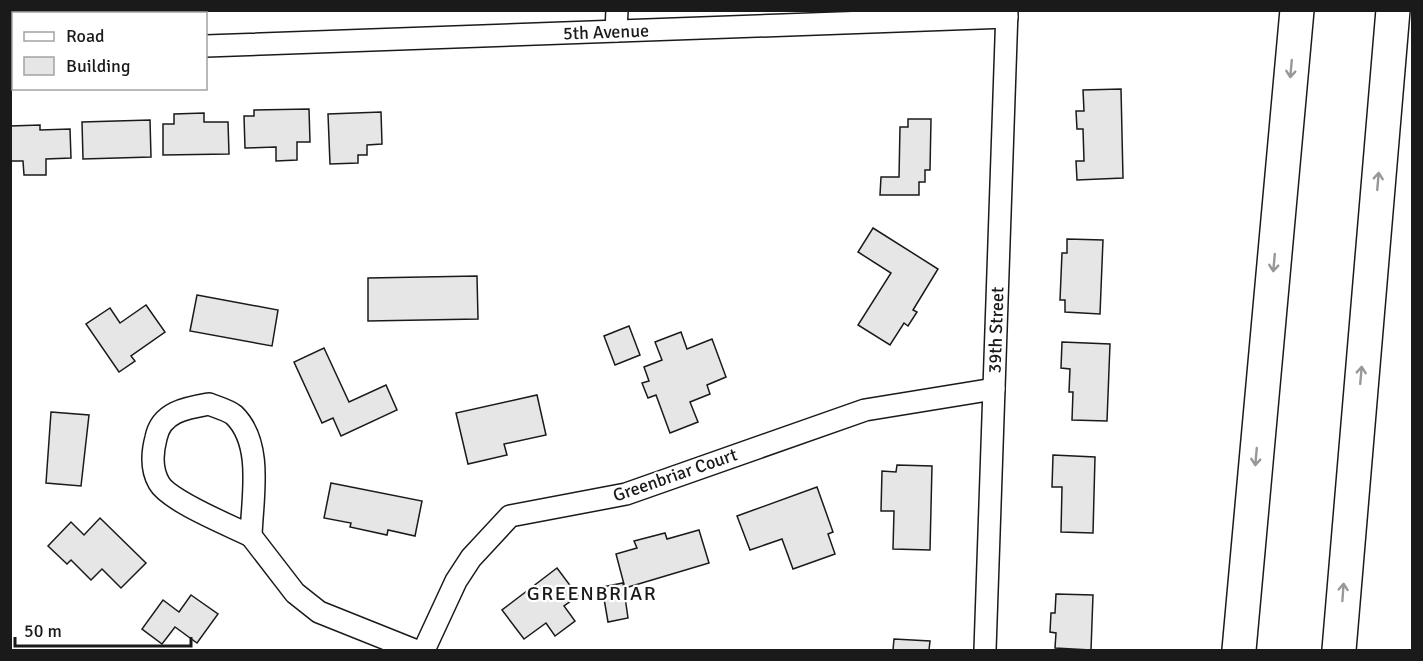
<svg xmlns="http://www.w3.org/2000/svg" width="1423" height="661" font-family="Signika,sans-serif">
  <rect width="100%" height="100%" fill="#fff"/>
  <g fill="#e6e6e6" stroke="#1a1a1a" stroke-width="1.5">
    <polygon points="1121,89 1123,178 1077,180 1076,161 1084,161 1083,129 1077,129 1076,111 1084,111 1083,90"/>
    <polygon points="309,109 310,142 297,142 297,160 276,161 276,147 245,148 244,116 254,116 254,110"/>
    <polygon points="381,112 382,144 367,145 367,155 358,155 358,163 330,164 328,114"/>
    <polygon points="204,113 204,122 228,122 229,154 163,155 163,124 174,124 174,114"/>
    <polygon points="908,119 931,119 930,170 925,170 925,182 919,182 919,195 880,195 881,177 899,177 900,127 908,127"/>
    <polygon points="150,120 151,157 83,159 82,122"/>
    <polygon points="40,125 40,130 70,129 71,158 46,159 46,175 24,175 23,161 10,161 10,126"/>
    <polygon points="873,228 938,269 913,310 917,312 908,326 904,323 890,345 858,325 891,273 858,252"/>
    <polygon points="1067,239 1103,240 1100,314 1065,312 1065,300 1060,300 1062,253 1067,253"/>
    <polygon points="477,276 478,319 368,321 368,278"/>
    <polygon points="197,295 278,310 272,346 190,331"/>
    <polygon points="146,305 165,332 131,356 135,361 119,372 86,324 110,308 120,323"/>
    <polygon points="629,326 640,355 615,365 604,336"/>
    <polygon points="681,332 687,349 712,339 726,377 707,385 710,394 690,402 698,422 670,433 656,395 648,398 642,383 649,381 644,367 662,360 655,342"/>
    <polygon points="1062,342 1110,344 1107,421 1072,420 1073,392 1069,392 1070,369 1061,368"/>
    <polygon points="324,348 349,402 386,385 397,410 341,436 333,418 322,423 294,362"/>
    <polygon points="537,395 546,435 504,444 507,455 468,464 456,413"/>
    <polygon points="51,412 89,415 81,486 46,483"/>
    <polygon points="1053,455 1095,457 1093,533 1061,532 1062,487 1052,487"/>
    <polygon points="897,465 932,466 930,550 893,549 894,511 881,511 882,471 896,472"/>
    <polygon points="331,483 422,501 415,536 388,530 387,535 350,527 351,523 324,518"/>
    <polygon points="817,487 833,532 828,534 835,554 793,569 782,539 750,550 737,516"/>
    <polygon points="100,518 146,563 121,588 102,569 91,580 71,560 67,564 48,546 71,522 84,535"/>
    <polygon points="699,530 709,563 625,588 616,554 637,548 634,541 665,533 667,539"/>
    <polygon points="557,568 578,596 564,606 575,621 555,636 546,623 524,639 502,610"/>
    <polygon points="623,583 628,618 608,622 602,587"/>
    <polygon points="1056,594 1093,595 1091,650 1055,648 1056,633 1050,632 1051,613 1055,613"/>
    <polygon points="191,595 218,614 197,643 175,627 162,644 142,629 163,600 179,612"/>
    <polygon points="894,639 930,641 929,650 893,650"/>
  </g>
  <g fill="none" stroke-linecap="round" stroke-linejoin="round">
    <g stroke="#1a1a1a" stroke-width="24">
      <g id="street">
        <polyline points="616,31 617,10"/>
        <polyline points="206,46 1007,17"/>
        <polyline points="10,53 14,53"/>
        <path d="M209,404C216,407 228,410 234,415C264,444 252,499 251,536C231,526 169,501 159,483C151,469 152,453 156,438C161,412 186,408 209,404Z"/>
        <polyline points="251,536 295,593 319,612 414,650"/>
        <polyline points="424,650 456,581 471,558 510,516 626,494 865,410 994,389"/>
        <polyline points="985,650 1007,10"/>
      </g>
    </g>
    <g stroke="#1a1a1a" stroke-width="36">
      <g id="highway">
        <polyline points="1239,650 1297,10"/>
        <polyline points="1339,650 1393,10"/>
      </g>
    </g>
    <use href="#street" stroke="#fff" stroke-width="21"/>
    <use href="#highway" stroke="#fff" stroke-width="33"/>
  </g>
  <defs><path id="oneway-shaft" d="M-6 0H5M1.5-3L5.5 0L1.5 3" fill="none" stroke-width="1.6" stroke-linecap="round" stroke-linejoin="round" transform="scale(1.5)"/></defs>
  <g stroke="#989898">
    <use href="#oneway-shaft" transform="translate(1291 69) rotate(95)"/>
    <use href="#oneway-shaft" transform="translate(1378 181) rotate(-85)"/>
    <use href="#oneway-shaft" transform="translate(1274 263) rotate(95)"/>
    <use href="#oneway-shaft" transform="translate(1361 375) rotate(-85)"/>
    <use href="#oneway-shaft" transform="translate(1256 457) rotate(95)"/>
    <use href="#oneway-shaft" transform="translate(1343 592) rotate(-86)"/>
  </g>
  <g text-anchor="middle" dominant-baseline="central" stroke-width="4.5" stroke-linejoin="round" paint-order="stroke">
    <g font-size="18" fill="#1a1a1a" stroke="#fff">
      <text transform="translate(606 32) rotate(-2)">5th Avenue</text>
      <text transform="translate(996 330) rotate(-88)">39th Street</text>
      <text transform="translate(675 475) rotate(-19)">Greenbriar Court</text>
    </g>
    <g font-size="20" letter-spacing="1.5" fill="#1a1a1a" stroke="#fff">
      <text x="592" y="593">GREENBRIAR</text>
    </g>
  </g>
  <rect width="1423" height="661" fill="none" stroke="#1a1a1a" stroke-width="24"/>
  <rect x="12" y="12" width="195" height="78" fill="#ffffff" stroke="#a3a3a3" stroke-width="1.5"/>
  <rect x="24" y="32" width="30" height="9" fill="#ffffff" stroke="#a3a3a3" stroke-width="1.5"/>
  <text x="66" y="42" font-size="18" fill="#1a1a1a">Road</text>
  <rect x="24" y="57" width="30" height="18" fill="#e6e6e6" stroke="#a3a3a3" stroke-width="1.5"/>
  <text x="66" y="72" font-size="18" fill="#1a1a1a">Building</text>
  <path d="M15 637v9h176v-9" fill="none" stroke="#1a1a1a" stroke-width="3"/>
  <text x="24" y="637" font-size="18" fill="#1a1a1a" stroke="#ffffff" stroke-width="4.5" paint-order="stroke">50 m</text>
</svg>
